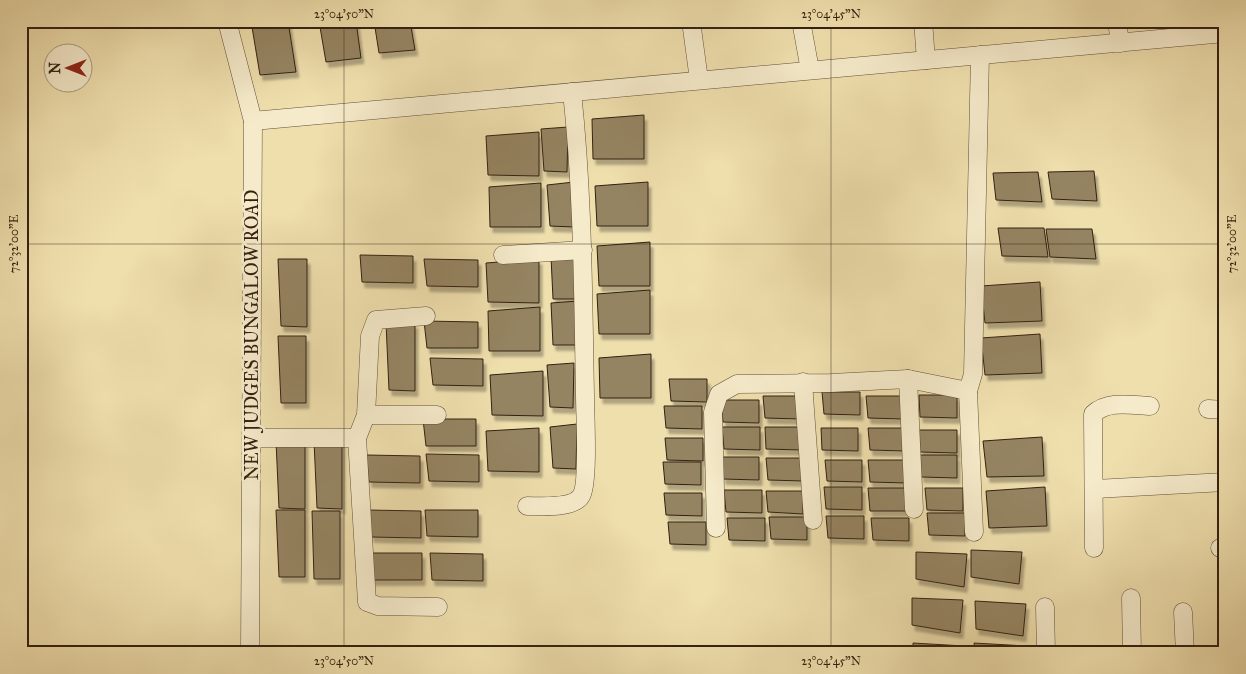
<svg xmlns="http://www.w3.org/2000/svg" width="1246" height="674" font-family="'IM FELL Great Primer',serif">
  <defs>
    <filter id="shadow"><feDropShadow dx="3" dy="5.5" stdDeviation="1" flood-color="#0004"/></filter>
  </defs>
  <rect width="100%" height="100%" fill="#efdfad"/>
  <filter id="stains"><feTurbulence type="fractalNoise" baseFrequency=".004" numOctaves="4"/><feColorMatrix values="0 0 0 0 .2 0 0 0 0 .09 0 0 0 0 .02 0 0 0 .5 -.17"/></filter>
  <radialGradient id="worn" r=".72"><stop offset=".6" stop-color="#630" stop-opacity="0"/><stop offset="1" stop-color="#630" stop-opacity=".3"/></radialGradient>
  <g fill="#958462" stroke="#332111" filter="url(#shadow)">
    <polygon points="251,21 288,21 296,72 260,75"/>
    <polygon points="319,21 356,21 361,58 326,62"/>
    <polygon points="374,21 410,21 415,50 379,53"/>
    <polygon points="644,115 644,159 593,159 592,119"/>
    <polygon points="568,127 567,172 544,171 541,129"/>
    <polygon points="539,132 539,176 488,175 486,136"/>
    <polygon points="1094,171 1097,201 1052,199 1048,172"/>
    <polygon points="1038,172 1042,202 996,200 993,173"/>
    <polygon points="574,182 574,227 550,226 547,185"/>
    <polygon points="648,182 648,226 597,226 595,186"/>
    <polygon points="541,183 541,227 490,227 489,187"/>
    <polygon points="998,228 1044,228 1048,257 1002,256"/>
    <polygon points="1046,229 1092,229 1096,259 1050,257"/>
    <polygon points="650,242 650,286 599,286 597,246"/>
    <polygon points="360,255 413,256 413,283 362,282"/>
    <polygon points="577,255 576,299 553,299 551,257"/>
    <polygon points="278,259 307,259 307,327 281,326"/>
    <polygon points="424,259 478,260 478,287 427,286"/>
    <polygon points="539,259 539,303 488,302 486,263"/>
    <polygon points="1040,282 1042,321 985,323 981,286"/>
    <polygon points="650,290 650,334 599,334 597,294"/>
    <polygon points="578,301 577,345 553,345 551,303"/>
    <polygon points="540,307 540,351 489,351 488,311"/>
    <polygon points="424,321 478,322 478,348 427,348"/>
    <polygon points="386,323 415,323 415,391 389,390"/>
    <polygon points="1040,334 1042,373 985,375 981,338"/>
    <polygon points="278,336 306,336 306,403 281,403"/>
    <polygon points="651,354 651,398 600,398 599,358"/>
    <polygon points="430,358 483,359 483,386 433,385"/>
    <polygon points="574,363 573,408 550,407 547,365"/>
    <polygon points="543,371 543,416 492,415 490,375"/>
    <polygon points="669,379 707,379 707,402 671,401"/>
    <polygon points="822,392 860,392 860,415 824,414"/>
    <polygon points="919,395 957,395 957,418 920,417"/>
    <polygon points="763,396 801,396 801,419 765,418"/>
    <polygon points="866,396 903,396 903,419 868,418"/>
    <polygon points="721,400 759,400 759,423 723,422"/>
    <polygon points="664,406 702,406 702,429 666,428"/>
    <polygon points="423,419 476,419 476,446 426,446"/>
    <polygon points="577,424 576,469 553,468 550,427"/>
    <polygon points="722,427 760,427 760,450 724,449"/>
    <polygon points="765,427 802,427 802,450 766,449"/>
    <polygon points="539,428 539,472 488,471 486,431"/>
    <polygon points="821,428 858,428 858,451 822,450"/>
    <polygon points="868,428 906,428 906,451 870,450"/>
    <polygon points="919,430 957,430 957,453 920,452"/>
    <polygon points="1042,437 1044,476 987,477 983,441"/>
    <polygon points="665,438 703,438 703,461 667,460"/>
    <polygon points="276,441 305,441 305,509 279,508"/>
    <polygon points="314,441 342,441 342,509 317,508"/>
    <polygon points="426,454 479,455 479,482 429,481"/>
    <polygon points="366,455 420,456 420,483 369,482"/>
    <polygon points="919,455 957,455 957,478 921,477"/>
    <polygon points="721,457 759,457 759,480 723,479"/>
    <polygon points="766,458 804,458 804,481 768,480"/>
    <polygon points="825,460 862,460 862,482 827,481"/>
    <polygon points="868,460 906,460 906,483 870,482"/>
    <polygon points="663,462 701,462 701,485 665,484"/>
    <polygon points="824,487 862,487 862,510 826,509"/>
    <polygon points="1045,487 1047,526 989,528 986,491"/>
    <polygon points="868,488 906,488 906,511 870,511"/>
    <polygon points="925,488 963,488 963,511 927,510"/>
    <polygon points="724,490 762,490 762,513 726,512"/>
    <polygon points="766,491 803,491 803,514 768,512"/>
    <polygon points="664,493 702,493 702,516 666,515"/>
    <polygon points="276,510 305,510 305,577 279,577"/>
    <polygon points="368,510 421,511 421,538 371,537"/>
    <polygon points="425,510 478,510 478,537 427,536"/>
    <polygon points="312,511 340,511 340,579 314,579"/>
    <polygon points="927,513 965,513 965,536 929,535"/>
    <polygon points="826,516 864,516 864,539 828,538"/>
    <polygon points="769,517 807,517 807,540 771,539"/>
    <polygon points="727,518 765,518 765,541 729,540"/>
    <polygon points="871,518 909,518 909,541 873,540"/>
    <polygon points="668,522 706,522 706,545 670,544"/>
    <polygon points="971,550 1022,552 1019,584 971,577"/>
    <polygon points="916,552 967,554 964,587 916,579"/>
    <polygon points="369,553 422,553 422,580 372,580"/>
    <polygon points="430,553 483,554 483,581 432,580"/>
    <polygon points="912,598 963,600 960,633 912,625"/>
    <polygon points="975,601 1026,604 1023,636 976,629"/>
    <polygon points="913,643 964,646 963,653 913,653"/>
    <polygon points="974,643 1026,646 1025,653 975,653"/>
  </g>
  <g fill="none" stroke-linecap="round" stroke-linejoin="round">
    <g stroke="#625038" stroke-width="19">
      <g id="street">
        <polyline points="227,21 253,121 250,653"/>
        <polyline points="691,21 699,80"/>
        <polyline points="801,21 810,70"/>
        <polyline points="923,21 926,60"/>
        <polyline points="1117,21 1120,43"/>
        <polyline points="253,121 1225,33"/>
        <polyline points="503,255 583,250"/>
        <polyline points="426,316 376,320 370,336 366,415 357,438 367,602 378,606 438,607"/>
        <polyline points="908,379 914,509"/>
        <polyline points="803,382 813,520"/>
        <polyline points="968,391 974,532"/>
        <polyline points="1208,409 1225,410"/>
        <polyline points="366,415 437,415"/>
        <polyline points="251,438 357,438"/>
        <polyline points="1095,489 1225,482"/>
        <path d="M527,506C541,506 573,509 581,496C589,485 585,412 585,395C583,293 583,193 572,92"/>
        <polyline points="716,528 713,412 719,394 737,384 831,383 908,379 968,391 973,374 980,55"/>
        <path d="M1094,548L1093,414C1108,400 1131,405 1150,406"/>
        <polyline points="1220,548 1225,548"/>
        <polyline points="1131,598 1132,653"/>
        <polyline points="1045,607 1046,653"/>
        <polyline points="1183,612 1185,653"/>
      </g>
    </g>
    <use href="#street" stroke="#f5eaca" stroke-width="18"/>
  </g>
  <path fill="none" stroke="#332111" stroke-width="1" stroke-opacity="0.45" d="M344,21V653M831,21V653M21,244H1225"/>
  <g text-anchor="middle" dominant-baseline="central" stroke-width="5" stroke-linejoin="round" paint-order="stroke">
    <g font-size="18" fill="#332111" stroke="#f5eaca">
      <text transform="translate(252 335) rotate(-90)">NEW JUDGES BUNGALOW ROAD</text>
    </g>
  </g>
  <rect width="1246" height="674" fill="none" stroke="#efdfad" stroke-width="55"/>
  <g transform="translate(68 68) rotate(270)"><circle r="24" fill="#f5eaca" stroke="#a79a80"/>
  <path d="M0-4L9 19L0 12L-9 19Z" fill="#8f2418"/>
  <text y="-8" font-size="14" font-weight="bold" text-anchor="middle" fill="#332111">N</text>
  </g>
  <rect x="28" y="28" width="1190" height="618" fill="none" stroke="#332111" stroke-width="2"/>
  <g font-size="12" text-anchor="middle" fill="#332111">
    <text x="344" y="18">23°04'50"N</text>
    <text x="831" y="18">23°04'45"N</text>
    <text transform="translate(1232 244) rotate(-90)" y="4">72°32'00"E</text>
    <text transform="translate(14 244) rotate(-90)" y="4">72°32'00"E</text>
    <text x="344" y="665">23°04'50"N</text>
    <text x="831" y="665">23°04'45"N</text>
  </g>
  <rect width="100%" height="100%" filter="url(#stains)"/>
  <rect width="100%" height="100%" fill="url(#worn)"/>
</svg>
